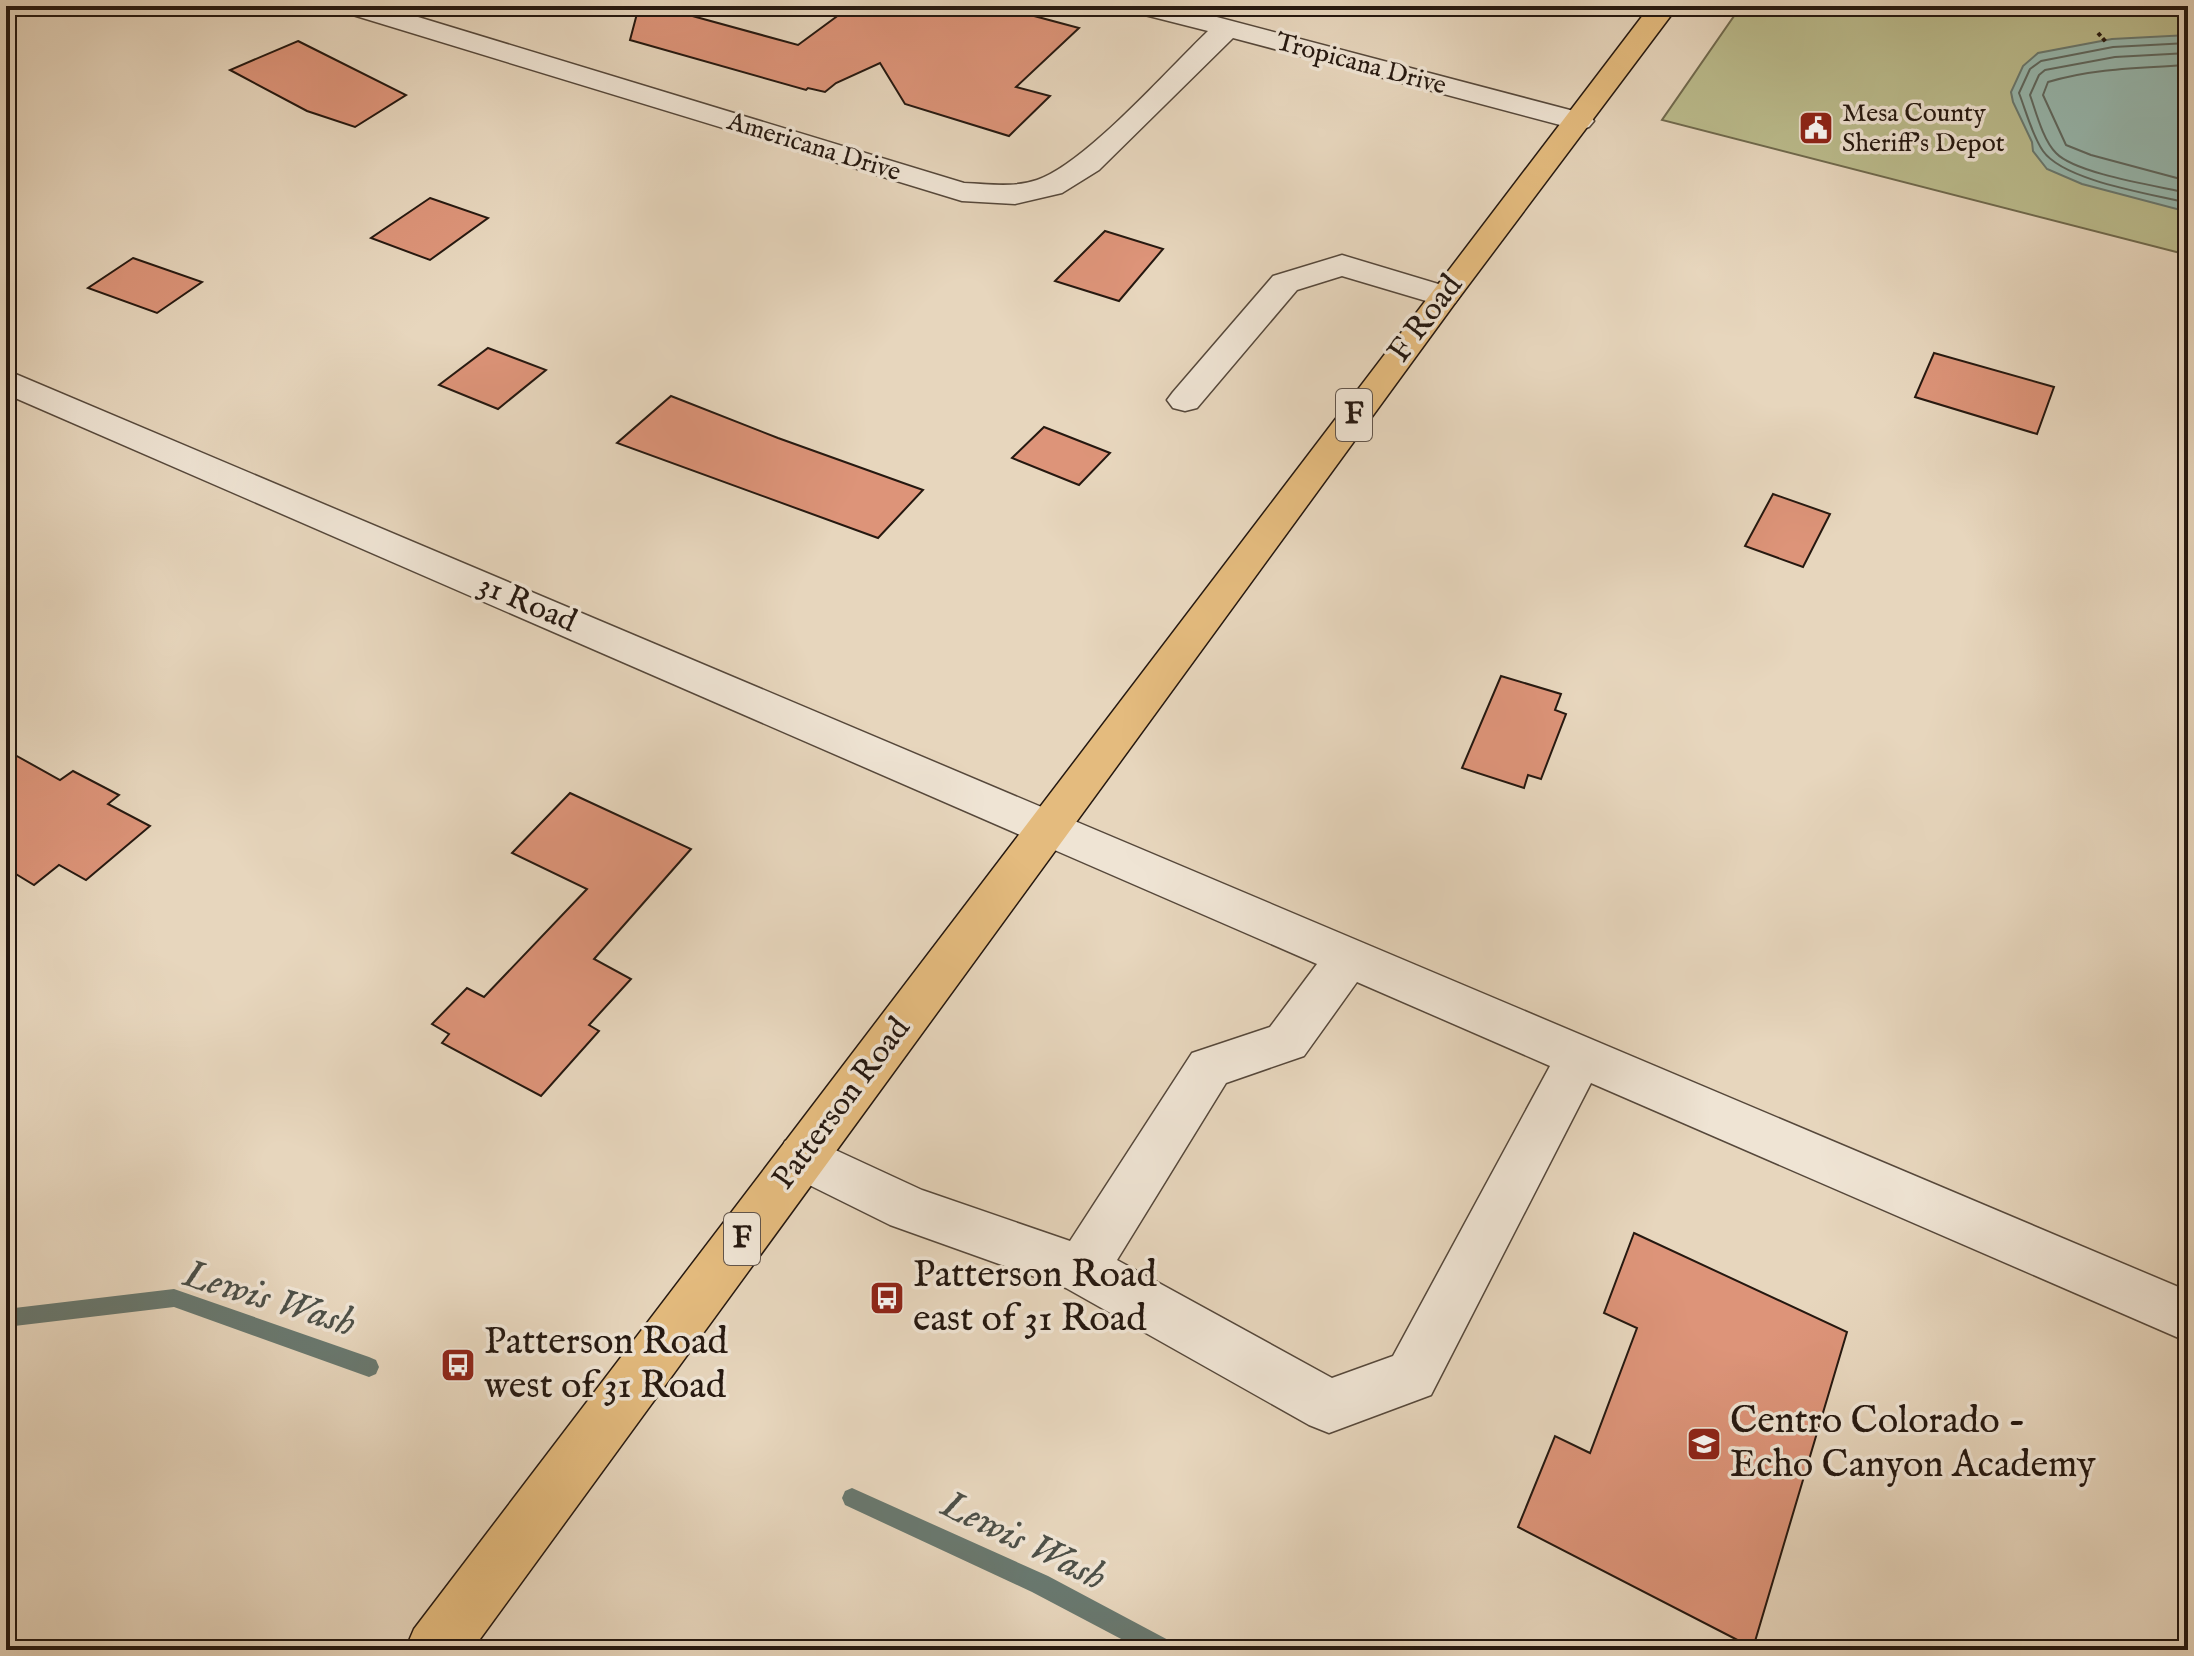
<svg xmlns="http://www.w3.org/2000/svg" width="2194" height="1656" font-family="'IM FELL English',serif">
  <rect width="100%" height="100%" fill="#e7d6bd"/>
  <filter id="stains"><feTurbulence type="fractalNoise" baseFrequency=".0025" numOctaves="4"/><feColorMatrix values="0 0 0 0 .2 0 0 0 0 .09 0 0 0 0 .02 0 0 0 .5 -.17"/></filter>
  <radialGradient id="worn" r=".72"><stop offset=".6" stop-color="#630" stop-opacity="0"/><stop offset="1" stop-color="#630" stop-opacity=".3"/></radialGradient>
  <polygon fill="#bbbc8d" stroke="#706a4e" stroke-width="2" points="1741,6 2188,6 2188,255 1662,120"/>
  <polygon fill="#97b9b0" stroke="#697970" stroke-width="2" points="2188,35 2188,212 2082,184 2047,169 2033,151 2032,142 2013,102 2011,92 2023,66 2038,53 2112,39"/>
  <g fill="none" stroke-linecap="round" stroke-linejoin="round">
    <g stroke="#5e6860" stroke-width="2">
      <path d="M2188,43L2113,47L2041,61L2030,69L2019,93C2026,111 2032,135 2043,151C2064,181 2152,194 2188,203"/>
      <path d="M2188,53L2115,57L2045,70L2039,75L2030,95C2036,112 2043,140 2056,153C2076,174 2158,186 2188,193"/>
      <path d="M2188,65C2141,68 2093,68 2048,82L2043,95L2066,145L2091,155L2188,181"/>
    </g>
    <g fill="#697970" fill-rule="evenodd">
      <polygon points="174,1289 369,1357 376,1360 379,1367 376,1374 369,1377 174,1307 6,1327 6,1309"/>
      <polygon points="852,1488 1048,1576 1172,1642 1175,1650 1142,1650 1032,1592 845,1505 842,1498 845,1491"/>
    </g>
  </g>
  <g fill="#dd9479" stroke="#251810" stroke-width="2">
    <polygon points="639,6 656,6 798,45 851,6 997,6 1079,28 1016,87 1050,96 1009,136 905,104 880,63 836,83 825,92 808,88 806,90 630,40"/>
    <polygon points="298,41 406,95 355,127 307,111 230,70"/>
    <polygon points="430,198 488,218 430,260 371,238"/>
    <polygon points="1105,231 1163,249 1119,301 1055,281"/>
    <polygon points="133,258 202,282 157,313 88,288"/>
    <polygon points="488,348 546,370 498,409 439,385"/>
    <polygon points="1934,353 2054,387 2037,434 1915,397"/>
    <polygon points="671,396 778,438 923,490 878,538 617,443"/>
    <polygon points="1044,427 1110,453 1079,485 1012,458"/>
    <polygon points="1773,494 1830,514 1803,567 1745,546"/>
    <polygon points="1501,676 1561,694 1555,710 1566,714 1541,779 1528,775 1524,788 1462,768"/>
    <polygon points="6,750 60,780 73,771 119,795 108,804 150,826 86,880 59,865 34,885 6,868"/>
    <polygon points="570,793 691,849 594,959 631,979 589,1025 599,1031 541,1096 442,1043 449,1034 432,1024 467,988 484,997 587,889 512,853"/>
    <polygon points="1634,1233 1847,1332 1753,1648 1518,1527 1555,1436 1590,1453 1637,1328 1604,1313"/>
  </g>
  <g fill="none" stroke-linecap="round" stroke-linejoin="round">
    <g stroke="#56483b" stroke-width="3">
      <g id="minor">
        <path d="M339,6H382L964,183C989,184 1014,188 1037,180C1085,164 1168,69 1208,31L1133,12L1129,6H1175L1589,115L1594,121L1589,127L1579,130L1233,38L1099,170L1062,193L1015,204L962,201L343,12Z"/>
        <polygon points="1342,255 1455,289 1460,296 1455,303 1443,306 1342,276 1297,290 1197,408 1185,411 1173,408 1167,400 1173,392 1273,276"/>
        <path d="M6,370L2188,1291V1342L1591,1083L1431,1395L1329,1433L1309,1425L1066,1288L890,1225L785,1173L778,1157L785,1141L803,1135L922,1190L1070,1241L1192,1053L1270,1027L1317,964L6,394ZM1357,982L1550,1066L1393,1356L1332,1378L1117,1260L1226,1083L1304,1056Z"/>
      </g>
    </g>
    <g stroke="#251810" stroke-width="3">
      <polygon id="major" points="1650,6 1678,6 1455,303 472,1650 405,1650 414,1629"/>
    </g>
    <polyline stroke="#251810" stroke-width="4" stroke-dasharray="4 3" stroke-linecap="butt" points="2098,33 2106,42"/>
    <use href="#minor" fill="#efe4d4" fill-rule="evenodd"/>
    <use href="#major" fill="#e4bb7e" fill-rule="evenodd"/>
  </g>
  <defs>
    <g id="civic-square" transform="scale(1.8)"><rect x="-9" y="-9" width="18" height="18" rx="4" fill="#8f2418" stroke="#efe4d4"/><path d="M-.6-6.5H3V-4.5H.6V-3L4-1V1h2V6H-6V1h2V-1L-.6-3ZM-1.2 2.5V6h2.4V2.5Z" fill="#fff"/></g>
    <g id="bus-square" transform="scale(1.8)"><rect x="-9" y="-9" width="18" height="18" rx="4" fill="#8f2418" stroke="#efe4d4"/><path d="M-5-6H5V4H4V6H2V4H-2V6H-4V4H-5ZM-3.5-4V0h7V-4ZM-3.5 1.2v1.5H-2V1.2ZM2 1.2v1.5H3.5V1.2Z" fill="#fff"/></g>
    <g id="school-square" transform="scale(1.8)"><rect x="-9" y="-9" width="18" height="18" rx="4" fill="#8f2418" stroke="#efe4d4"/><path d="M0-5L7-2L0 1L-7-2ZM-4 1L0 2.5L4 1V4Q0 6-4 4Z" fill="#fff"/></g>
  </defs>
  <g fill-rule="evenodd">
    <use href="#civic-square" x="1816" y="128"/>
    <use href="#bus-square" x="887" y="1298"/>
    <use href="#bus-square" x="458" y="1365"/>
    <use href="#school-square" x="1704" y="1444"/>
  </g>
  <g text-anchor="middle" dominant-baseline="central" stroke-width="7" stroke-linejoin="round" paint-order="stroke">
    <g font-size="26" fill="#251810" stroke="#efe4d4">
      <text transform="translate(1361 64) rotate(15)">Tropicana Drive</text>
      <text transform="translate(814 147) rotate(17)">Americana Drive</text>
    </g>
    <g font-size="26" fill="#251810" stroke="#efe4d4" text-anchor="start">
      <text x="1842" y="113">Mesa County<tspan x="1842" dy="30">Sheriff's Depot</tspan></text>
    </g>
    <g fill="#efe4d4" stroke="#62554b" stroke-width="2">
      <rect x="1336" y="389" width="36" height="52" rx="6"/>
      <rect x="724" y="1213" width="36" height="52" rx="6"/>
    </g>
    <g font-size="30" font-weight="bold" fill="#251810">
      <text x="1354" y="415">F</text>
      <text x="742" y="1239">F</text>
    </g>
    <g font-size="32" fill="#251810" stroke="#efe4d4">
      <text transform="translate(1426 319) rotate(-53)">F Road</text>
      <text transform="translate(527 604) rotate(23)">31 Road</text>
      <text transform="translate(842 1104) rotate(-53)">Patterson Road</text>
    </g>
    <g font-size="38" fill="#251810" stroke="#efe4d4" text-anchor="start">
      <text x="913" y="1276">Patterson Road<tspan x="913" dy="44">east of 31 Road</tspan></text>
      <text x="484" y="1343">Patterson Road<tspan x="484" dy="44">west of 31 Road</tspan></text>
      <text x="1730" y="1422">Centro Colorado -<tspan x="1730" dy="44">Echo Canyon Academy</tspan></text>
    </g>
    <g font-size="40" font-style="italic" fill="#4d5048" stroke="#efe4d4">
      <text transform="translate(269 1300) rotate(17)">Lewis Wash</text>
      <text transform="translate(1023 1542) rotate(26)">Lewis Wash</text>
    </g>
  </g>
  <rect width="2194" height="1656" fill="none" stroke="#e7d6bd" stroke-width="32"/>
  <rect x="8" y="8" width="2178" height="1640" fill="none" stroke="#251810" stroke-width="4"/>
  <rect x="16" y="16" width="2162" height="1624" fill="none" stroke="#251810" stroke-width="2"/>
  <rect width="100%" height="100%" filter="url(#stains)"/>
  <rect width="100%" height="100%" fill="url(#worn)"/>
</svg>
